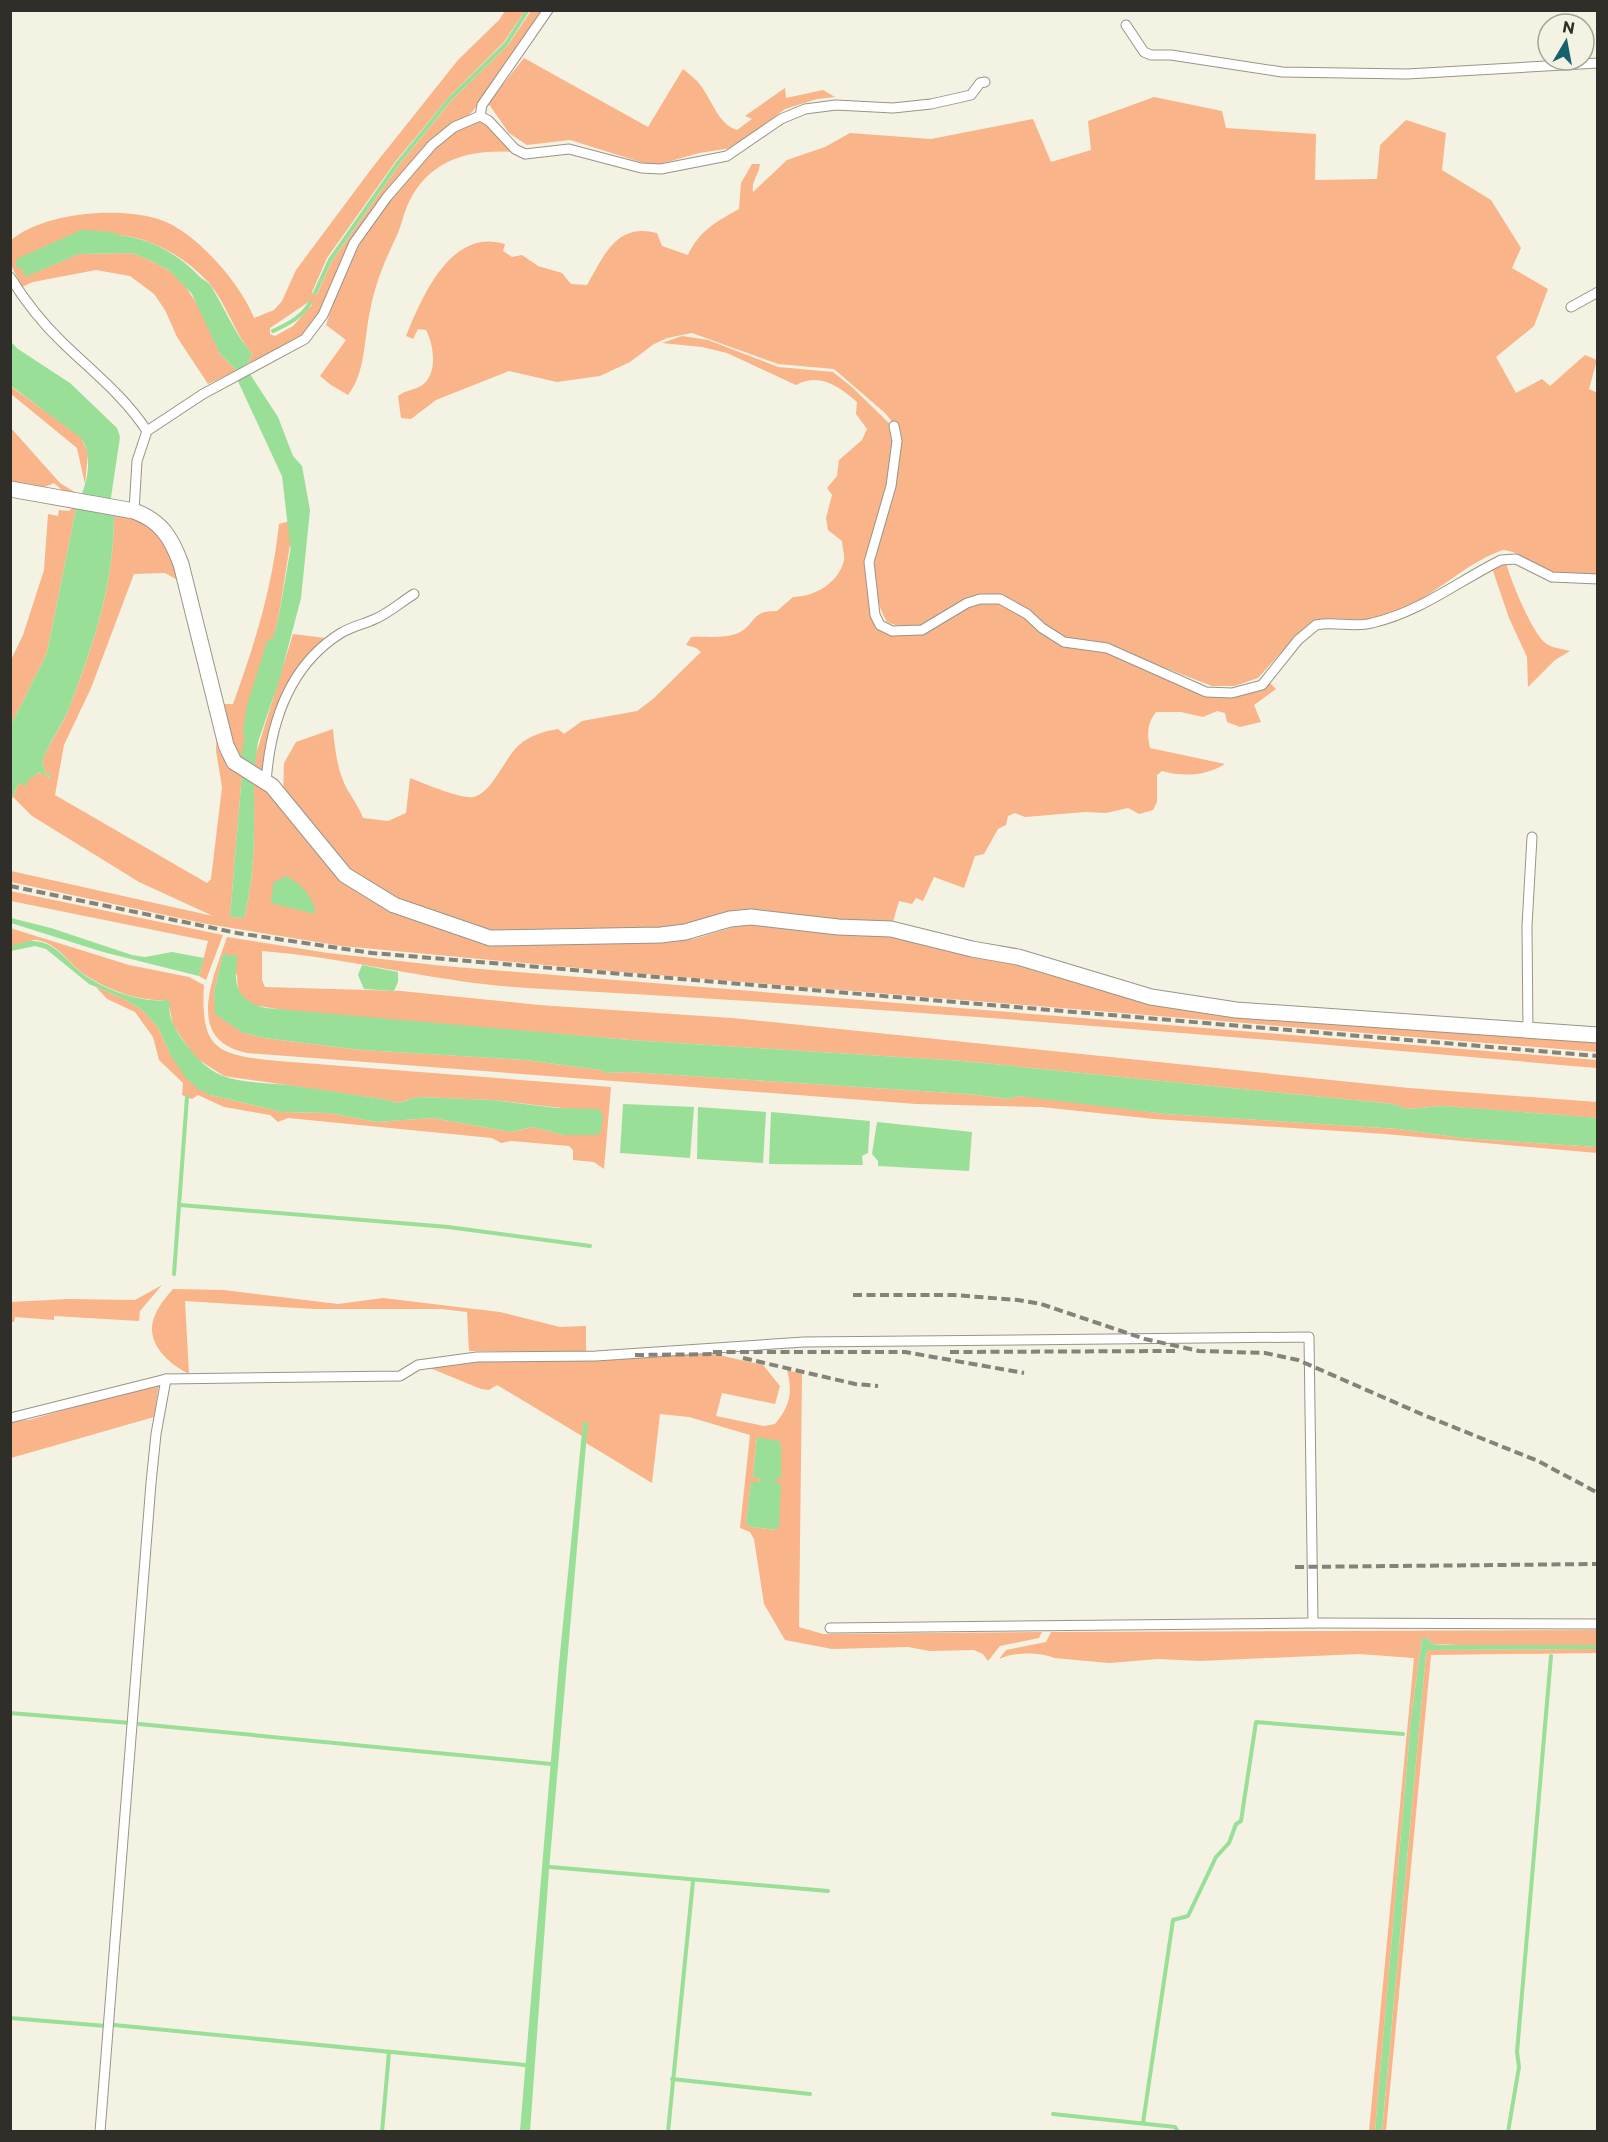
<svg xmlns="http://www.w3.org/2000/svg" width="1608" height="2142" font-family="Commissioner,sans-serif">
  <rect width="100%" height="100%" fill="#f4f2e2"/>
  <g fill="#f9b489" fill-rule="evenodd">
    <path d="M505,11H525L504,42L449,97L396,161L327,258L312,292L314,295L317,294L332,261L400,164L452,100L508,45L531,11H544L473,111L371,213L325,304L303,338L247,364L252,354C234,333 227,304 209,283C176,247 124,223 76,240C57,247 40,260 23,268L26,276L79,254L131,253L145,258L169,270L185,286L200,308L220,354L237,371L208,384L177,337L165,310L154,294L130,276L96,270L33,282L22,287L11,265L10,241C43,212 120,206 161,220C196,232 241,284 254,318L274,310L282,301L296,270L372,168L458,60L499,20ZM310,301L312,305L293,326L275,336L270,334V328Z"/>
    <path d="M524,58L648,127L683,69C689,74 696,79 701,86C712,100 718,124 737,130L752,119L745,116L785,88L786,98L823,90L835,97L817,99L785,109L732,148L699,153L653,166L570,140L527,145L509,133L488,103Z"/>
    <path d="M1154,97L1222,111L1226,128L1316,134L1315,180L1377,179L1380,145L1406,120L1446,133L1442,170L1491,200L1521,248L1512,268L1548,289L1534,326L1496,357L1516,393L1542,379L1550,386L1585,355L1597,360L1589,389L1598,393L1597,574C1582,574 1565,576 1550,571C1534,566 1520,551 1503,550C1460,565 1429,603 1385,616C1362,623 1340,616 1316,620L1294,638L1258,678L1235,686H1212L1103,644L1066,638L991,595C960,609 920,638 887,622C853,562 898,494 900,431L885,413L834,369L778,364L692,333L667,338L654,344L630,362L600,376L557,382L509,371L436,400L411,419L401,418L398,396C408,389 411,391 419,387C439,377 434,345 426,330L418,329L413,339L406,336C422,297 451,227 505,244L503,251L512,257L522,255L538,266L562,273L571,284L587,285C604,256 616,222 657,233L662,246L688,255C699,231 717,221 739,209L741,183L752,164H760C759,174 751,182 753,192L787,160L825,147L850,133L931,139L1033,119L1051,162L1091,150L1088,121Z"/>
    <path d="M473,121C492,121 501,139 513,152C469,149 429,160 409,202C404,212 402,223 398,233C386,258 375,283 370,311C364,338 366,372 348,395L331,385L320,376L346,340L326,325C334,302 341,278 353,257C377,212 426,141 473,121Z"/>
    <path d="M682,336L708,340L778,367L833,372L852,387L893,427L892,469L869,548L874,616L902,634L967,604L1000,600L1052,637L1096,646L1218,694L1268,681L1276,689L1254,705L1261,722L1240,727L1227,722L1225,713L1217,711L1203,717L1181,712H1156C1147,723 1147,735 1150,748L1225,764C1206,776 1183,777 1162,771L1157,775V802L1153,810L1139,814L1128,808L1106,813L1085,812L1025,817L1015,813L1008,816L1006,825L998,829L984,854L975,856L964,888L934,877L923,901L916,898L912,904L899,901L892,925L832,921L499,936L406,907L354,877L283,795L284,763L296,742L333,729C335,749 337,770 347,789C353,799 359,807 363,818L388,821L406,813L410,778C423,783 460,799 473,797C492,794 505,757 519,745C529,736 544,731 558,729L564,734L582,721L637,711L653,699L701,652L696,648L686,645L691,637C706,636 724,639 738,633C756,625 750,610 777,611L793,597C814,597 839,583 844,560C845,555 842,547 842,541L828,530L826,518L832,495L827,488L837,476L839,460L862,440L867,429L856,414L857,402C839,386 819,372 796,385L727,353L702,347L662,343Z"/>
    <polygon points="10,386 81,437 88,454 85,484 77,448 11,394"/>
    <path d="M10,427L60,483L81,496H69L54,483C40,491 25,487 11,485Z"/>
    <polygon points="77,504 47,653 11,725 11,660 23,635 44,570 48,514 58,516 59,510 69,511"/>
    <path d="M114,511C166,520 164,538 181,582L165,573L134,574L91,688L64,745L55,795L207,883L211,879L222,787L216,751L217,732L242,773L230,917L244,918C256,872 254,826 254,780L265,787L289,814L303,837L331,870L469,937L660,941L694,939L740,925L766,923L871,931L1020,963L1100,989L1597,1041V1052L610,971L342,946L207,924L11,882V871L213,916L139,882L32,816L13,797L19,783L41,772L50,778L51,775L46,774L42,762C49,742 62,727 69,708C94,645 115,581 114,511Z"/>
    <path d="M294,520L278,620L267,664L260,680L241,761L234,753L222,704H233C255,643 272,589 279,524Z"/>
    <path d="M1506,563C1511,581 1531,630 1544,642C1551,648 1562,649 1570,651L1555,660L1528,687L1527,657L1509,618L1492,568Z"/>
    <path d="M293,634L325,638C280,683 273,717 264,777L254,771L256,754Z"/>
    <polygon points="10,891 223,935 206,980 199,976 208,941 11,901"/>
    <path d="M10,928L129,965L189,977L204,985C200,1051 218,1055 278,1061L611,1087L604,1169L594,1162L573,1160V1150L569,1146L512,1141L501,1143L492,1138L288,1118L278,1122L270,1115L224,1107L198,1095L192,1099L182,1095L183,1083L159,1060L153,1037L135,1012L107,999L96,987L122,998L141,1009L158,1027L171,1056L210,1095L282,1112L329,1113L376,1122L432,1118L511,1132L533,1127L563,1135H597L578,1110L493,1100L417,1097L399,1103L382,1099L224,1076L199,1060L190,1050L173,1025L168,1000C140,1002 108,990 85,975C70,965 60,946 41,941C30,937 22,947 11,946Z"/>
    <path d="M227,937L328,953L444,966L1597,1060V1068C1242,1037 885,1007 528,988C438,983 351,958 262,951V980L265,987L401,991L539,1005L732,1018L1409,1088L1597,1102V1118L1443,1106L1407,1109L1393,1104L962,1061L630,1040L296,1012L252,1005L244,999L238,991L237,975L223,954L214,992L216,1014L243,1033L264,1038L361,1050L525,1060L601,1070L606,1073L628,1072L967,1094L1009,1099L1018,1096L1051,1099L1165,1114L1399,1129L1461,1138L1597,1147V1153L1385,1134L1154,1119L1041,1107L916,1104L247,1053C184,1040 213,979 227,937Z"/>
    <polygon points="162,1285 140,1311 139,1321 54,1316 54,1320 15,1317 14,1322 11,1322 11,1302 68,1299 135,1300"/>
    <path d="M173,1289L224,1290L338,1304L383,1298L500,1312L560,1327L586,1326V1352L469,1351L467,1312L442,1309H314L185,1301L189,1374C167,1363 142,1340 156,1313C160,1304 167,1296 173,1289Z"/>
    <path d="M714,1354L763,1365L780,1386L775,1404L722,1393L716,1416L764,1426L775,1424C790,1407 793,1392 787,1370L802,1374L799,1627L823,1634L1042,1632L1039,1638L1000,1646L988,1661L983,1654L974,1650L930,1651L908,1647L832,1649L785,1640L764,1604L754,1539L750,1532L740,1528L750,1435L689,1417L660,1414L652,1483L586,1443L587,1422H583L582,1436L497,1385L489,1390L481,1389L430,1368L478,1362ZM757,1437L781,1479H772L776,1530L751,1527L746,1523L751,1483L759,1482L760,1478L753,1476Z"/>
    <polygon points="159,1383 154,1417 11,1458 11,1421 29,1420"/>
    <path d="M1597,1630V1645H1459L1433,1644L1427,1638H1422L1411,1718L1375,2131H1369L1414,1658L1359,1654L1200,1661L1158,1659L1109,1663L1054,1658C1040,1652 1013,1652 999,1659L1006,1650L1046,1642L1051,1632Z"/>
    <polygon points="1597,1649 1597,1653 1431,1655 1386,2131 1382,2132 1426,1654 1429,1650"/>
  </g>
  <g fill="#99df97">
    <path d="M105,234C141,235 171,248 197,274C201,279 207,281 211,286C225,309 235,334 252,354L247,364L237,371L220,354L192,294L169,270L145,258L131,253L79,254L25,277L22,268L31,264L30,260C50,243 80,239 105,234Z"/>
    <path d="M11,342L18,349L70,383L117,428L120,437L110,504L80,499C88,480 93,456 81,438L11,386Z"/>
    <polygon points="250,374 278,417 293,456 302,466 310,510 301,598 280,678 258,742 254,771 241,761 243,744 278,620 293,535 296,493 284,458 241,378"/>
    <path d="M77,504L114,511C115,581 94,644 69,708C62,726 49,742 42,762L46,774L52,775L51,778L40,772L29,779L25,786L19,783L11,801V725L47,653Z"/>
    <path d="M242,773L254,780C254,827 256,872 244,918L230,917Z"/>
    <path d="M286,876C299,882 316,899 315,914L271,903L273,883Z"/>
    <polygon points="11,918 51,928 132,955 145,957 172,952 204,958 199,976 103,952 11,923"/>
    <path d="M29,941C55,940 64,959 83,974C105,990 141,1003 168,1000L170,1003C168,1016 173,1025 180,1036C191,1052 205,1069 223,1076C243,1083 266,1083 287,1085C318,1089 350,1094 382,1099L399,1103L417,1097L493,1100L557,1108L598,1109L603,1115L601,1131L597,1135H563L533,1127L511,1132L432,1118L376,1122L329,1113L282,1112L210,1095L198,1089L186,1078L171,1056L158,1027L141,1009L122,998L89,984L46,949L35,946L11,951V946Z"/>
    <path d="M223,954L238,956C233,983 235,1001 266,1008L630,1040L962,1061L1393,1104L1407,1109L1443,1106L1587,1117L1597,1118V1147L1461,1138L1399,1129L1165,1114L1018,1096L1009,1099L967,1094L628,1072L605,1073L601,1070L525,1060L361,1050L264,1038L243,1033L215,1014L214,992Z"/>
    <polygon points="362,965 398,972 398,982 394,991 364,989 358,975"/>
    <polygon points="623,1104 694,1107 690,1158 620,1153"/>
    <polygon points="698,1107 766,1112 763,1163 697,1159"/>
    <polygon points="771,1112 870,1121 868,1153 862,1156 863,1165 769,1164"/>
    <polygon points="877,1122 972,1132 969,1171 878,1166 878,1161 872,1154"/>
    <polygon points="583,1422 588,1422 549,1870 530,2131 520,2131 559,1664"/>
    <polygon points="757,1437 779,1441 781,1445 781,1479 773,1479 781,1485 779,1525 776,1530 751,1527 746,1523 751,1482 759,1482 760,1479 753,1476"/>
    <polygon points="1422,1638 1427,1638 1433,1644 1444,1645 1597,1645 1597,1649 1429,1650 1426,1654 1382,2131 1375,2131 1411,1718"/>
  </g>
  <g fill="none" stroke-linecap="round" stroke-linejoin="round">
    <g stroke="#99df97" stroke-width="4">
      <polyline points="315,293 330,260 398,163 450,99 506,44 528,10"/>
      <path d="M273,331C288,324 302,317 310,303"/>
      <polyline points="180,1205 448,1227 590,1246"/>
      <polyline points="174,1274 187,1097"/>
      <polyline points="10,1713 131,1723"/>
      <polyline points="139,1724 551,1764"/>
      <polyline points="550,1867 828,1891"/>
      <polyline points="10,2018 106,2026"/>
      <polyline points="114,2025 525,2065"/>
      <polyline points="672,2079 810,2094"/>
      <polyline points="1053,2114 1175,2127 1178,2132"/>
      <polyline points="1143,2123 1173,1920 1188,1916 1216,1857 1229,1843 1236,1824 1241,1821 1256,1722 1403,1734"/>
      <polyline points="382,2132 389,2052"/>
      <polyline points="668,2132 693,1881"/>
      <polyline points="1508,2132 1519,2067 1517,2052 1551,1656"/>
    </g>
    <g stroke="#99df97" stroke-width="12">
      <polyline points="22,263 83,236 111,238"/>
      <polyline points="244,380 288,475 296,545"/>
      <polyline points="249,732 252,710 272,645"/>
    </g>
    <g stroke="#989587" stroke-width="11">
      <g id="street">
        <polyline points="1126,25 1144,52 1151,55 1171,55 1282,72 1407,74 1598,63"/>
        <polyline points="480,116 482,105 548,10"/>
        <path d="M10,277C25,301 43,324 63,343C93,372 124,396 147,431"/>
        <polyline points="1571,307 1598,292"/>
        <path d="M894,426L897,441L891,486L869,562L875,615L880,625L892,631L922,630L967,603L980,599H1000L1027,614L1042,628L1064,642L1107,648L1206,692L1232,693L1262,685L1298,640L1316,625C1335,621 1353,628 1372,623C1420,612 1457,582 1501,560L1516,559L1552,577L1598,579"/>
        <polyline points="134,511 137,461 147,431 203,394 305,339 323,315 354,243 387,197 432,145 454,127 480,116 489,121 515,149 525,154 569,149 641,168 661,169 727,156 781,119 805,109 836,105 893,108 931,104 971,95 980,83 985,82"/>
        <path d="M266,783C270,724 288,666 341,633C351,627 364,624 375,619C389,613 401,602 414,594"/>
        <polyline points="1528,1032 1527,926 1532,837"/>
        <polyline points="10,1418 166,1379 400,1376 418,1365 477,1357 596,1356 804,1342 1309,1337 1313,1623"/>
        <polyline points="830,1628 1313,1623 1598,1624"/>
        <polyline points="100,2132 151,1483 156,1434 166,1379"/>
      </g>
    </g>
    <g stroke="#989587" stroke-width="17">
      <path id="primary" d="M10,489L134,511C161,521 171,537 181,564L226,745L234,762L272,786L345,875L394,905L490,938L661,935L685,932L730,919L751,917L838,927L891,929L972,949L1018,957L1151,997L1236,1010L1598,1035"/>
    </g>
    <use href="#street" stroke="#fff" stroke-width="9"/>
    <use href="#primary" stroke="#fff" stroke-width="15"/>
    <g stroke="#858379" stroke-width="4" stroke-dasharray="9 4.5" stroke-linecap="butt">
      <polyline points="10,886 237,933 372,953 1598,1056"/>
      <polyline points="853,1295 953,1295 1018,1300 1041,1304 1145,1339 1199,1351 1265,1353 1298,1360 1426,1416 1538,1461 1598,1493"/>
      <polyline points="713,1352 905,1352 1024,1373"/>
      <polyline points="950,1352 1175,1351"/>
      <polyline points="635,1355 722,1354"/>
      <polyline points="743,1358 855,1384 878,1386"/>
      <polyline points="1295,1567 1598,1564"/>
    </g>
  </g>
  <rect width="1608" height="2142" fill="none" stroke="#2f2e28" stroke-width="24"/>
  <g transform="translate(1566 42) rotate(10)"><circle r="28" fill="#f4f2e2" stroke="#a5a498" stroke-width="1.5"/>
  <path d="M0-4.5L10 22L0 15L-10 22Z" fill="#16616e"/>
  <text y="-9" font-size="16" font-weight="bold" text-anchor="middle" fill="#2f2e28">N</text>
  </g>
</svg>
